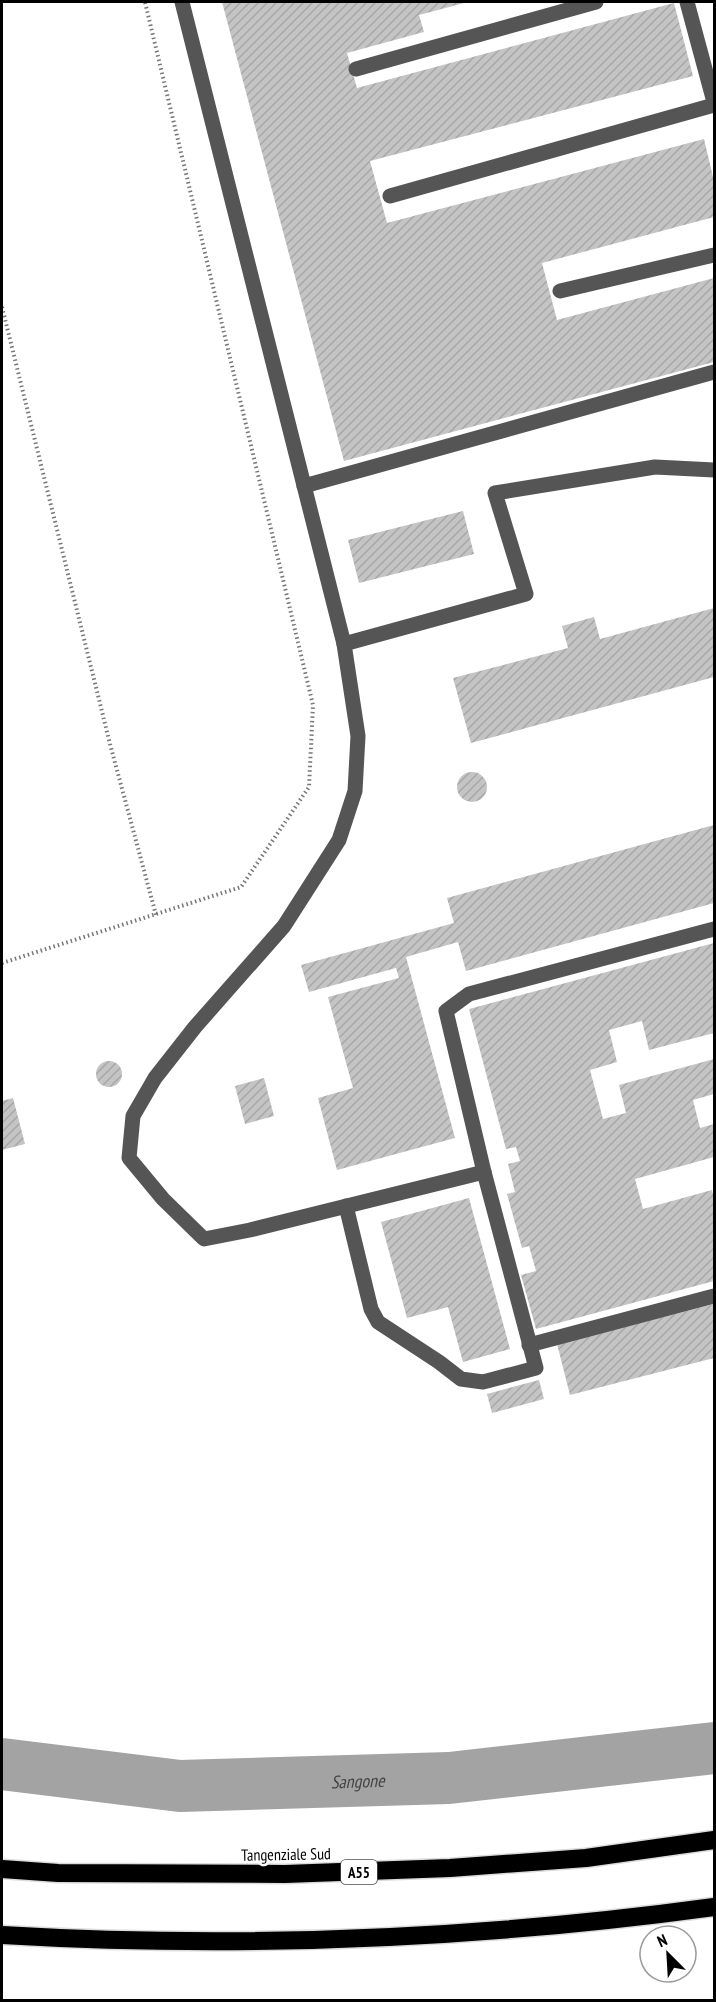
<svg xmlns="http://www.w3.org/2000/svg" width="716" height="2002" font-family="'PT Sans Narrow',sans-serif">
  <defs>
    <pattern id="building-hatch" width="6" height="6" patternUnits="userSpaceOnUse" patternTransform="scale(1.5)"><rect width="6" height="6" fill="#c4c4c4"/><path d="M-1 1l2-2M0 6l6-6M5 7l2-2" fill="none" stroke="#a7a7a7"/></pattern>
  </defs>
  <rect width="100%" height="100%" fill="#fff"/>
  <g fill="none" stroke-linecap="round" stroke-linejoin="round">
    <path stroke="#a3a3a3" stroke-width="52" id="s1" d="M2,1764L180,1786L449,1778L714,1748"/>
  </g>
  <g fill="url(#building-hatch)">
    <polygon points="222,2 468,2 419,15 424,32 347,53 357,88 674,3 693,76 370,161 387,223 704,139 714,181 714,217 542,263 557,320 714,278 714,362 344,461"/>
    <polygon points="463,511 474,554 359,583 348,540"/>
    <polygon points="714,608 714,677 471,743 453,678 568,648 562,626 594,617 600,639"/>
    <circle cx="472" cy="787" r="15"/>
    <polygon points="714,825 714,903 466,971 458,942 406,957 455,1138 337,1170 318,1098 353,1088 328,997 399,978 396,968 309,992 301,965 454,923 447,898"/>
    <polygon points="714,943 714,1033 649,1050 642,1021 609,1030 617,1062 590,1070 603,1119 626,1113 619,1085 714,1059 714,1094 693,1100 700,1128 714,1124 714,1157 635,1179 643,1209 712,1190 714,1199 714,1281 536,1329 521,1275 536,1271 529,1246 522,1248 507,1194 515,1192 508,1164 520,1161 516,1147 506,1149 469,1009"/>
    <circle cx="109" cy="1074" r="13"/>
    <polygon points="264,1078 274,1116 245,1124 235,1086"/>
    <polygon points="13,1098 25,1144 2,1150 2,1101"/>
    <polygon points="469,1198 510,1349 463,1362 448,1307 407,1318 381,1222"/>
    <polygon points="714,1304 714,1358 570,1395 557,1344"/>
    <polygon points="539,1380 544,1399 492,1413 487,1394"/>
  </g>
  <g fill="none" stroke-linecap="round" stroke-linejoin="round">
    <g stroke="#dbdbdb" stroke-width="21">
      <g id="highway">
        <polyline points="2,1869 58,1873 285,1874 450,1868 586,1858 714,1840"/>
        <path d="M2,1935C239,1949 479,1939 714,1907"/>
      </g>
    </g>
    <g stroke="#777" stroke-width="4" stroke-dasharray="1.5 3" stroke-linecap="butt">
      <polyline points="2,307 110,744 156,915"/>
      <polyline points="2,963 241,887 309,787 313,705 145,2"/>
    </g>
    <g stroke="#555" stroke-width="15">
      <polyline points="182,2 344,644 358,736 355,791 339,840 284,926 195,1027 155,1078 133,1116 129,1158 163,1199 204,1239 250,1230 484,1172"/>
      <polyline points="687,2 714,102"/>
      <polyline points="356,69 596,2"/>
      <polyline points="390,196 714,105"/>
      <polyline points="560,291 714,255"/>
      <polyline points="304,486 714,372"/>
      <polyline points="344,644 526,594 495,493 655,467 714,470"/>
      <polyline points="346,1206 371,1309 378,1322 439,1362 461,1379 483,1382 536,1368 484,1172 446,1011 469,994 714,929"/>
      <polyline points="529,1345 714,1296"/>
    </g>
    <use href="#highway" stroke="#000" stroke-width="18"/>
  </g>
  <g text-anchor="middle" dominant-baseline="central" stroke-width="5" stroke-linejoin="round" paint-order="stroke">
    <rect fill="#fff" stroke="#4c4c4c" stroke-width="1.5" x="341" y="1860" width="36" height="24" rx="4.5"/>
    <g font-size="15" font-weight="bold" fill="#000">
      <text x="359" y="1872">A55</text>
    </g>
    <g font-size="16" fill="#000" stroke="#fff">
      <text transform="translate(286 1854) rotate(-1)">Tangenziale Sud</text>
    </g>
    <g font-size="18" font-style="italic" fill="#444" stroke="#fff">
      <text stroke="none"><textPath href="#s1" startOffset="357">Sangone</textPath></text>
    </g>
  </g>
  <rect width="716" height="2002" fill="none" stroke="#000000" stroke-width="6"/>
  <g transform="translate(668 1954) rotate(336)"><circle r="28" fill="#ffffff" stroke="#999999" stroke-width="1.5"/>
  <path d="M0-4.5L10 22L0 15L-10 22Z" fill="#000000"/>
  <text y="-9" font-size="16" font-weight="bold" text-anchor="middle" fill="#000000">N</text>
  </g>
</svg>
